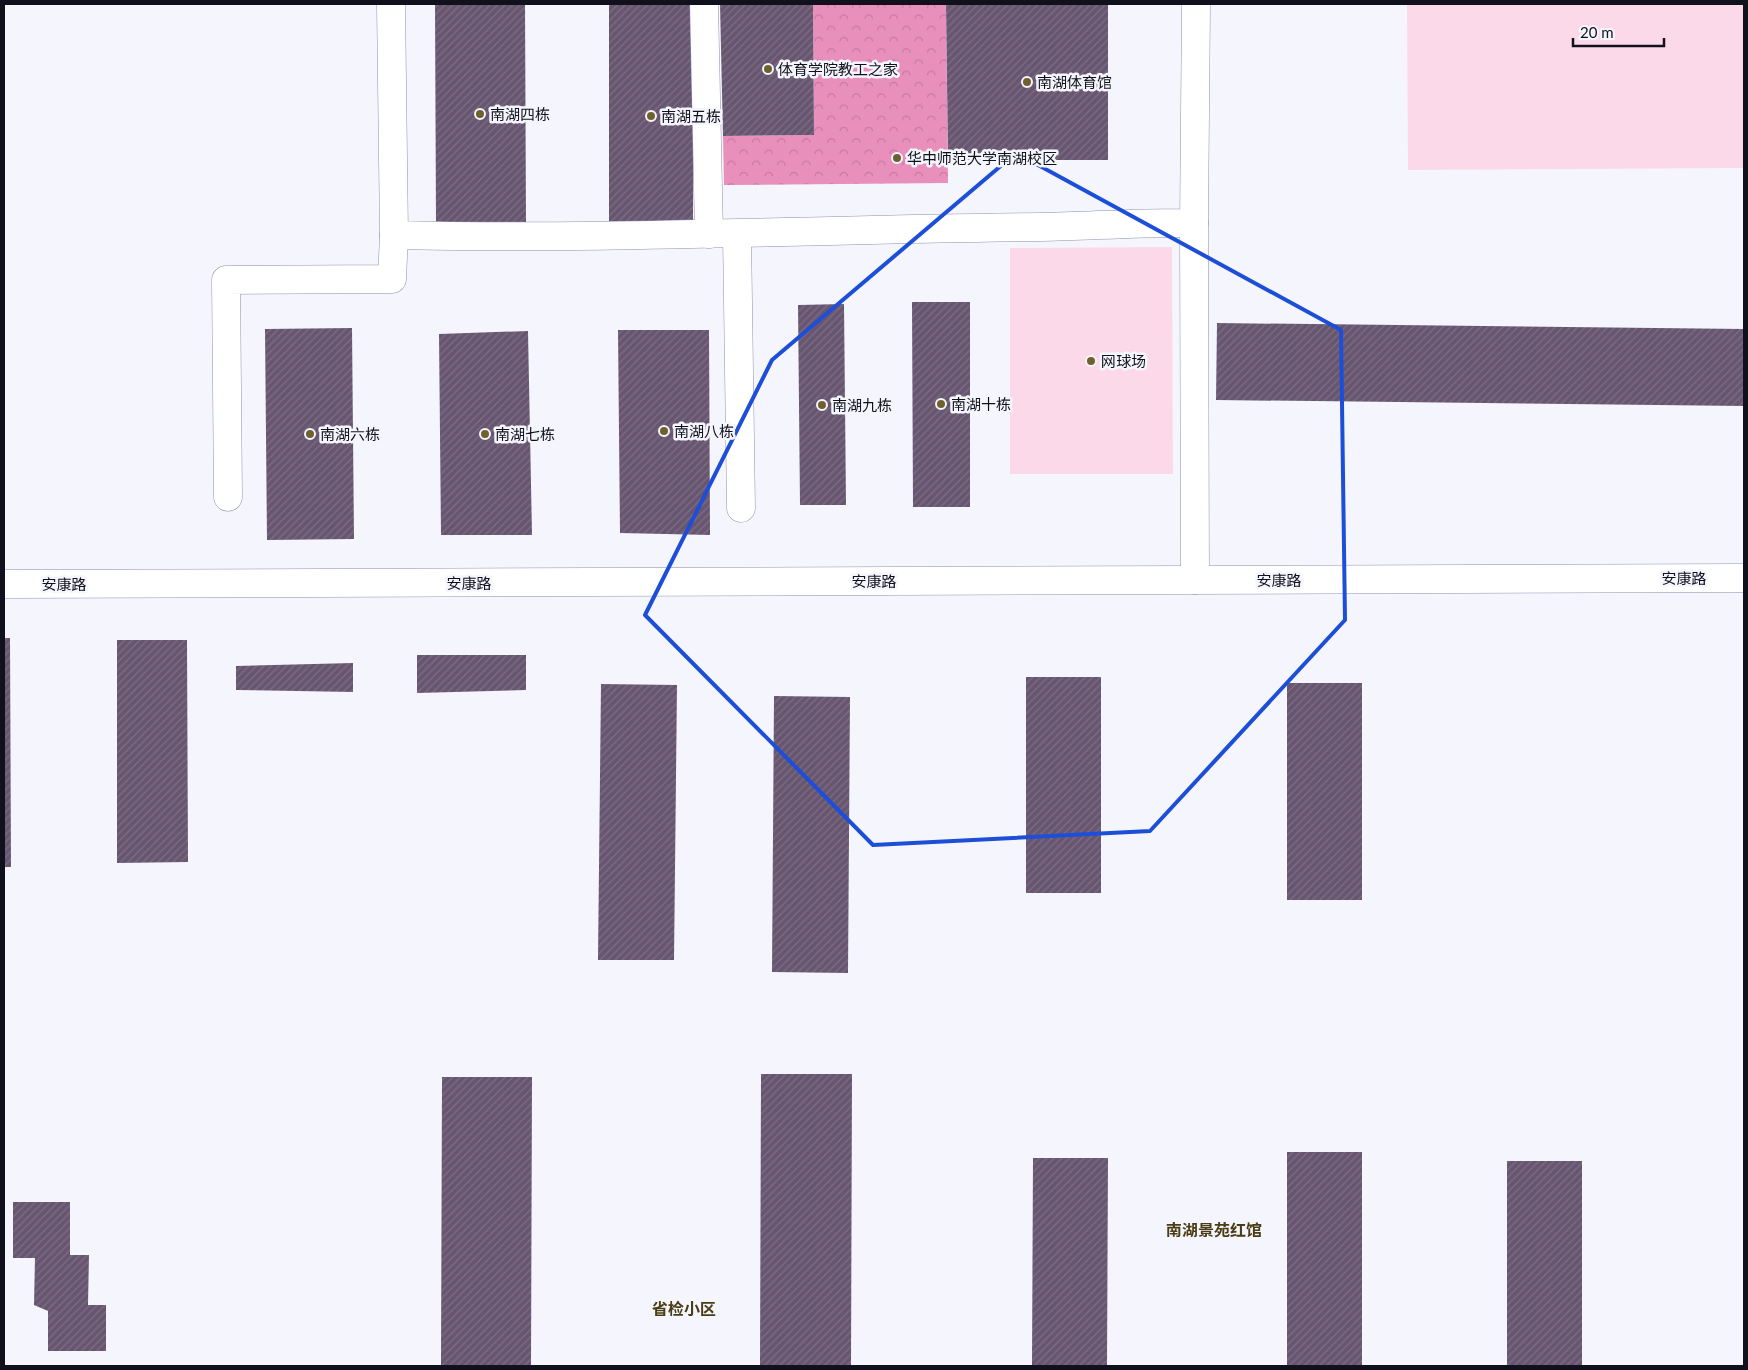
<svg xmlns="http://www.w3.org/2000/svg" width="1748" height="1370" font-family="Lato,'Noto Sans SC',sans-serif">
  <defs>
    <pattern id="forest-crowns" width="20" height="18" patternUnits="userSpaceOnUse" patternTransform="scale(1.25)"><rect width="20" height="18" fill="#e98fbc"/><path d="M2 6a3 3 0 1 1 6 0M12 15a3 3 0 1 1 6 0" fill="none" stroke="#c77aa1"/></pattern>
    <pattern id="building-hatch" width="6" height="6" patternUnits="userSpaceOnUse" patternTransform="scale(1.25)"><rect width="6" height="6" fill="#685671"/><path d="M-1 1l2-2M0 6l6-6M5 7l2-2" fill="none" stroke="#7c6e84"/></pattern>
  </defs>
  <rect width="100%" height="100%" fill="#f5f6fd"/>
  <polygon fill="url(#forest-crowns)" points="813,4 946,4 948,183 724,185 723,136 814,135"/>
  <g fill="#fcd9e9">
    <polygon points="1407,4 1744,4 1744,168 1408,170"/>
    <polygon points="1172,247 1173,474 1010,474 1010,248"/>
  </g>
  <g fill="url(#building-hatch)">
    <polygon points="435,4 525,4 526,224 436,225"/>
    <rect x="609" y="4" width="84" height="224"/>
    <polygon points="720,4 813,4 814,135 723,136"/>
    <polygon points="946,4 1108,4 1108,160 948,160"/>
    <polygon points="912,302 970,302 970,507 913,507"/>
    <polygon points="844,304 846,505 800,505 798,305"/>
    <polygon points="1217,323 1744,329 1744,406 1216,400"/>
    <polygon points="352,328 354,539 267,540 265,329"/>
    <polygon points="618,330 709,330 710,535 620,533"/>
    <polygon points="528,331 532,535 441,535 439,334"/>
    <polygon points="4,638 10,638 11,867 4,867"/>
    <polygon points="117,640 187,640 188,862 117,863"/>
    <polygon points="417,655 526,655 526,690 417,693"/>
    <polygon points="353,663 353,692 236,690 236,666"/>
    <rect x="1026" y="677" width="75" height="216"/>
    <rect x="1287" y="683" width="75" height="217"/>
    <polygon points="601,684 677,685 674,960 598,960"/>
    <polygon points="774,696 850,697 848,973 772,972"/>
    <polygon points="761,1074 852,1074 851,1366 760,1366"/>
    <polygon points="442,1077 532,1077 531,1366 441,1366"/>
    <rect x="1287" y="1152" width="75" height="214"/>
    <polygon points="1033,1158 1108,1158 1107,1366 1032,1366"/>
    <rect x="1507" y="1161" width="75" height="205"/>
    <polygon points="13,1202 70,1202 70,1255 89,1255 88,1305 106,1305 106,1351 48,1351 48,1311 34,1305 35,1258 13,1258"/>
  </g>
  <g fill="none" stroke-linecap="round" stroke-linejoin="round">
    <g stroke="#8d90b1" stroke-width="29">
      <g id="street">
        <path d="M391,4L394,235C610,240 826,229 1041,227C1092,226 1143,222 1194,223L1196,4"/>
        <polyline points="704,4 709,234"/>
        <polyline points="1194,223 1195,580"/>
        <polyline points="737,234 741,508"/>
        <polyline points="228,497 226,280 392,279 394,235"/>
        <polyline points="4,584 1744,578"/>
      </g>
    </g>
    <use href="#street" stroke="#fff" stroke-width="28"/>
  </g>
  <path fill="none" stroke="#1d4ed8" stroke-width="4" stroke-linejoin="round" d="M1016,153L1341,330L1345,620L1150,831L873,845L645,615L772,360Z"/>
  <g fill="#70602e" stroke="#f5f6fd" stroke-width="2">
    <circle cx="768" cy="69" r="5"/>
    <circle cx="1027" cy="82" r="5"/>
    <circle cx="480" cy="114" r="5"/>
    <circle cx="651" cy="116" r="5"/>
    <circle cx="897" cy="158" r="5"/>
    <circle cx="1091" cy="361" r="5"/>
    <circle cx="941" cy="404" r="5"/>
    <circle cx="822" cy="405" r="5"/>
    <circle cx="664" cy="431" r="5"/>
    <circle cx="310" cy="434" r="5"/>
    <circle cx="485" cy="434" r="5"/>
  </g>
  <g text-anchor="middle" dominant-baseline="central" stroke-width="5" stroke-linejoin="round" paint-order="stroke">
    <g font-size="15" fill="#10111d" stroke="#f5f6fd" text-anchor="start">
      <text x="778" y="69">体育学院教工之家</text>
      <text x="1037" y="82">南湖体育馆</text>
      <text x="490" y="114">南湖四栋</text>
      <text x="661" y="116">南湖五栋</text>
      <text x="907" y="158">华中师范大学南湖校区</text>
      <text x="1101" y="361">网球场</text>
      <text x="951" y="404">南湖十栋</text>
      <text x="832" y="405">南湖九栋</text>
      <text x="674" y="431">南湖八栋</text>
      <text x="320" y="434">南湖六栋</text>
      <text x="495" y="434">南湖七栋</text>
    </g>
    <g font-size="15" fill="#10111d" stroke="#f5f6fd">
      <text x="1684" y="578">安康路</text>
      <text x="1279" y="580">安康路</text>
      <text x="874" y="581">安康路</text>
      <text x="469" y="583">安康路</text>
      <text x="64" y="584">安康路</text>
    </g>
    <g font-size="16" font-weight="bold" fill="#4a3d15" stroke="#f5f6fd">
      <text x="1214" y="1229">南湖景苑红馆</text>
      <text x="684" y="1308">省检小区</text>
    </g>
  </g>
  <rect width="1748" height="1370" fill="none" stroke="#10111d" stroke-width="10"/>
  <path d="M1573 38v8h91v-8" fill="none" stroke="#10111d" stroke-width="2.5"/>
  <text x="1580" y="38" font-size="15" fill="#10111d" stroke="#f5f6fd" stroke-width="4" paint-order="stroke">20 m</text>
</svg>
